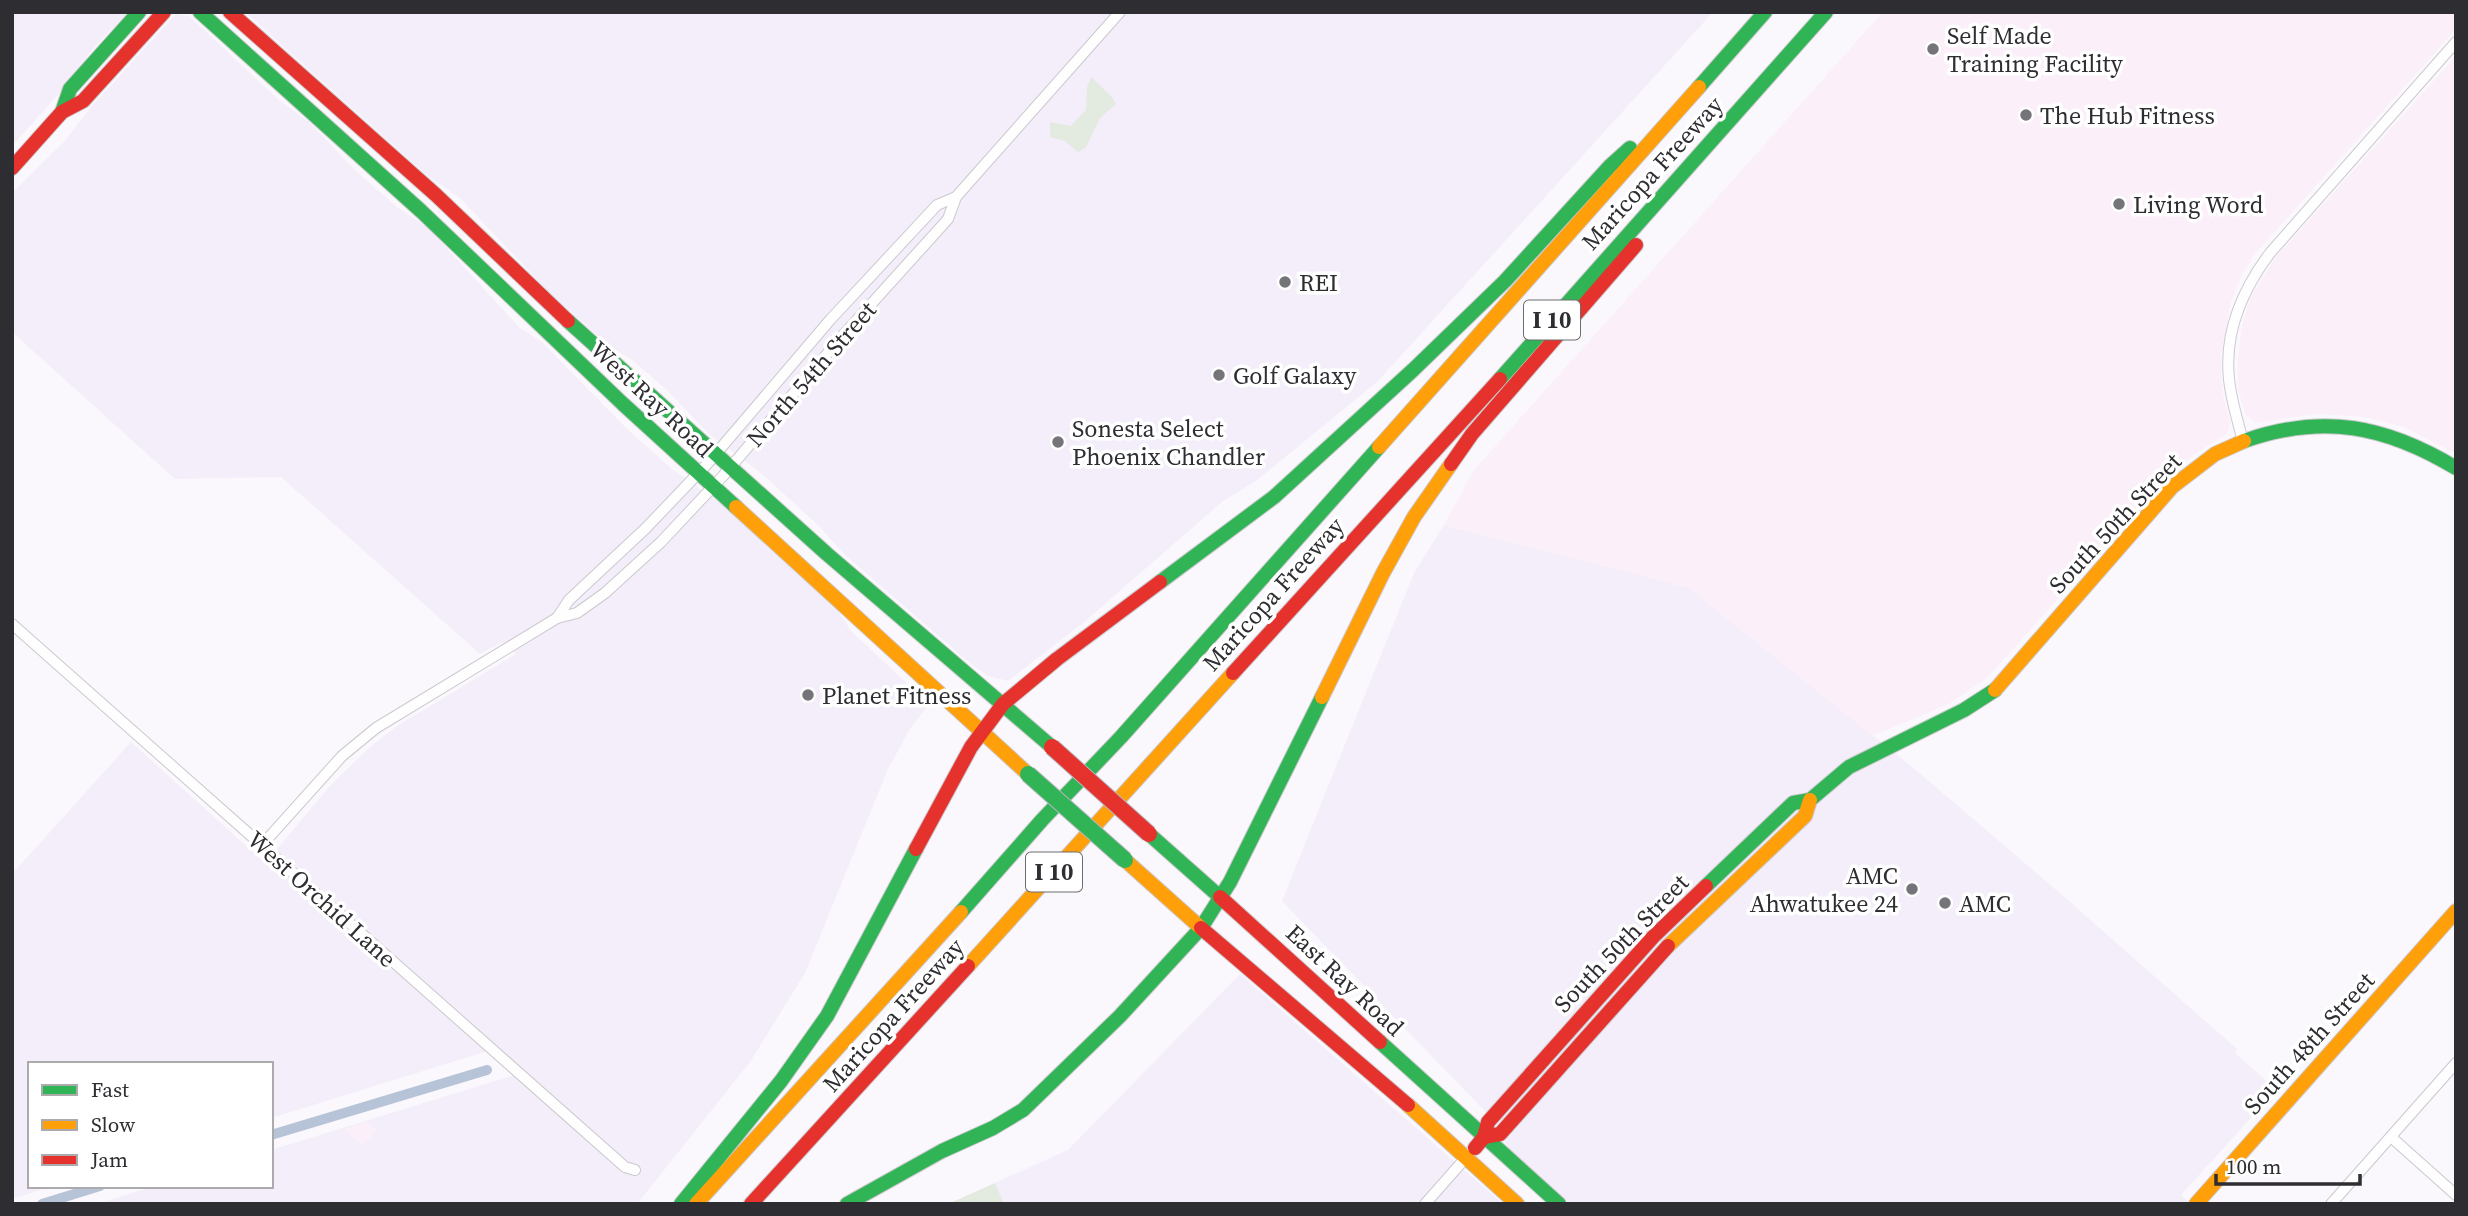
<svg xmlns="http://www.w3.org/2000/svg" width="2468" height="1216" font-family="'Source Serif 4',serif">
  <rect width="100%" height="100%" fill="#faf8fc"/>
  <g fill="#f3eefa">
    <polygon points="12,12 132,12 106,34 88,55 79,71 12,146"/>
    <polygon points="245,12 1713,12 1377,382 1256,481 1223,501 1083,623 1008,681 988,676 972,665 844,554 819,526 761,473 709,434 666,389 632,360 607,344 545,288 460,198 428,176"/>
    <polygon points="176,14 189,16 280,101 308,121 357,172 397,207 427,227 520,328 542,342 626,428 672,469 724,506 838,611 851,631 929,704 910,729 888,769 805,973 750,1062 637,1204 98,1204 154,1186 271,1186 271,1150 518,1074 491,1050 271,1118 271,1064 30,1064 30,1186 53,1186 12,1199 12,874 131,742 265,863 331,785 369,748 397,726 516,654 502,642 480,654 281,477 175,479 12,332 12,193 64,142 90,108"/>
    <polygon points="1444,525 1689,588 1911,766 2062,895 2237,1049 2235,1053 2276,1090 2181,1195 2190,1204 1570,1204 1509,1151 1505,1141 1507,1134 1282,901 1414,573"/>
    <polygon points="1240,974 1503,1204 1004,1204 995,1183 1068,1150"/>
  </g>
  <g fill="#fbeff9">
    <polygon points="1883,12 2456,12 2456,29 2254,255 2242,275 2231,301 2221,356 2222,390 2230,422 2227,434 2193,455 2162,482 1988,677 1949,704 1872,736 1689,588 1444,525 1474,470"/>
    <polygon points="2456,56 2456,454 2404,427 2365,417 2316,414 2257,423 2246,415 2238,389 2238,358 2242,325 2250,298 2275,258"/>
    <polygon points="368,1122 377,1130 363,1146 344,1129"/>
  </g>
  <g fill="#e3eae0">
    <polygon points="1091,77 1111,96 1116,104 1100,118 1086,147 1078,152 1065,141 1050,137 1050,122 1071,126 1086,110 1087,88"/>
    <polygon points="995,1183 1004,1204 948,1204"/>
  </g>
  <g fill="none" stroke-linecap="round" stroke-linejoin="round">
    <g stroke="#b7c4d7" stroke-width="10">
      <polyline points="271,1135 487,1070"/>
      <polyline points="42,1204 100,1186"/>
    </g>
    <g stroke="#cbc9cd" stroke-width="12">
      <g id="street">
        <path d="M2243,442C2238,421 2231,400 2229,379C2224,332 2243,289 2270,253L2456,42"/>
        <polyline points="557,618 569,600 646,528 708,463 830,320 937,205 956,197"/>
        <polyline points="12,624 625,1167 635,1170"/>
        <polyline points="262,845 342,756 376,728 557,618 577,613 605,593 661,542 723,476 845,333 948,219 956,197 1120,12"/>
        <polyline points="2391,1137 2456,1195"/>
        <polyline points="1425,1204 1470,1153"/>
        <polyline points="2331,1204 2456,1063"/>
      </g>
    </g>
    <g stroke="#cbc9cd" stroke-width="16">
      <g id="fast">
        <polyline points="200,12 421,211 623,404 736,507"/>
        <polyline points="1699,87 1765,12"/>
        <polyline points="62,112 70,89 139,12"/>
        <polyline points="568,321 827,554 1052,747"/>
        <polyline points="1500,379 1826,12"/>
        <path d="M2244,441C2324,413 2386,426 2456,468"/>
        <polyline points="1160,582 1274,497 1413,370 1505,281 1610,166 1630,148"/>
        <polyline points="1149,834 1220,897"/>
        <polyline points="1706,886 1793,803 1810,800 1849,767 1964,710 1995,690"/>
        <polyline points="961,912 1042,820 1121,737 1379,447"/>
        <polyline points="1380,1042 1559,1204"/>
        <polyline points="681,1204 781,1081 827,1016 916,849"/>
        <polyline points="847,1204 942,1151 993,1128 1023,1110 1120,1016 1201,928 1230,882 1322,697"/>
      </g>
    </g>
    <g stroke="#cbc9cd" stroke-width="16">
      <g id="slow">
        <polyline points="1379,447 1699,87"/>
        <polyline points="736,507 1028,774"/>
        <polyline points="1995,690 2172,487 2215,454 2244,441"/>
        <polyline points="1322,697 1383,573 1414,517 1451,464"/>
        <polyline points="1125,860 1201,928"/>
        <polyline points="1668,946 1805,816 1810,800"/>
        <polyline points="968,966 1233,673"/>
        <polyline points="1408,1105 1517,1204"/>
        <polyline points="696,1204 961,912"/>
        <polyline points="2196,1204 2456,911"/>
      </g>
    </g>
    <g stroke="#cbc9cd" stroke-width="16">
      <g id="jam">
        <polyline points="230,12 436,195 568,321"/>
        <polyline points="12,168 62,112 83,101 164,12"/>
        <polyline points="1451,464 1472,434 1636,245"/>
        <polyline points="1233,673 1500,379"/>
        <polyline points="916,849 971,747 1003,704 1057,659 1160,582"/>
        <polyline points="1220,897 1380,1042"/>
        <polyline points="1201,928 1408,1105"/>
        <polyline points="1484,1137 1500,1134 1668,946"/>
        <polyline points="1475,1148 1484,1137 1488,1122 1653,937 1706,886"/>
        <polyline points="751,1204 968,966"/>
      </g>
    </g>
    <use href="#street" stroke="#fefeff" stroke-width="10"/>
    <use href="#fast" stroke="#30b455" stroke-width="14"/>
    <use href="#slow" stroke="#ff9f0a" stroke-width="14"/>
    <use href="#jam" stroke="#e5322d" stroke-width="14"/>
    <g stroke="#b6b6c0" stroke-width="18" stroke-linecap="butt">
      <polyline id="fast-bridge" points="1028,774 1125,860"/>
    </g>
    <g stroke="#b6b6c0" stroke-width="18" stroke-linecap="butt">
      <polyline id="jam-bridge" points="1052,747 1149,834"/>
    </g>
    <use href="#fast-bridge" stroke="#30b455" stroke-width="16"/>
    <use href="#jam-bridge" stroke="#e5322d" stroke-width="16"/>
  </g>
  <g fill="#757478" stroke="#fff" stroke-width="2.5">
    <circle cx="1933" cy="49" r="7"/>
    <circle cx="2026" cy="115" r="7"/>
    <circle cx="2119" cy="204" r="7"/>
    <circle cx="1285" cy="282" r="7"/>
    <circle cx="1219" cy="375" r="7"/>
    <circle cx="1058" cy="442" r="7"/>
    <circle cx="808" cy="695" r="7"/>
    <circle cx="1912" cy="889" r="7"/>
    <circle cx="1945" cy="903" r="7"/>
  </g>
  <g text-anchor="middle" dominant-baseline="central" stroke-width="7" stroke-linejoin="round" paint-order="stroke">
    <g fill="#fff" stroke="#6d6c6f" stroke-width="2">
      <rect x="1524" y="300.5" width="56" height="39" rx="5"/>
      <rect x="1026" y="852.5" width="56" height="39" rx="5"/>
    </g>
    <g font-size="23" font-weight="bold" fill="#2e2d31">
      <text x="1552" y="320">I 10</text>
      <text x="1054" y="872">I 10</text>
    </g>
    <g font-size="24" fill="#2e2d31" stroke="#fff" text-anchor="start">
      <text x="1947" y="35">Self Made<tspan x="1947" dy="28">Training Facility</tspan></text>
      <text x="2040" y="115">The Hub Fitness</text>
      <text x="2133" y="204">Living Word</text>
      <text x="1299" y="282">REI</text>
      <text x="1233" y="375">Golf Galaxy</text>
      <text x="1072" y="428">Sonesta Select<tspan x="1072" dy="28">Phoenix Chandler</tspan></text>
      <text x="822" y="695">Planet Fitness</text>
      <text x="1898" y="875" text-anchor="end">AMC<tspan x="1898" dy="28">Ahwatukee 24</tspan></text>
      <text x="1959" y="903">AMC</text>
    </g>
    <g font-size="24" fill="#2e2d31" stroke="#fff">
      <text transform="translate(1652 173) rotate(-48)">Maricopa Freeway</text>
      <text transform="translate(811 374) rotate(-49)">North 54th Street</text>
      <text transform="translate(652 399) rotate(43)">West Ray Road</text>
      <text transform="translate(2115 523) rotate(-47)">South 50th Street</text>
      <text transform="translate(1273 594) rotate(-48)">Maricopa Freeway</text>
      <text transform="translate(322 899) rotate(42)">West Orchid Lane</text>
      <text transform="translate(1621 943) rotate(-46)">South 50th Street</text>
      <text transform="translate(1345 980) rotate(43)">East Ray Road</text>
      <text transform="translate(893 1015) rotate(-48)">Maricopa Freeway</text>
      <text transform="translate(2309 1043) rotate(-48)">South 48th Street</text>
    </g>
  </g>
  <rect width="2468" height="1216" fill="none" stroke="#2e2d31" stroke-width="28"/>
  <rect x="28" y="1062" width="245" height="126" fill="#ffffff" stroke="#ababad" stroke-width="2"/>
  <rect x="42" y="1085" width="35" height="10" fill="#30b455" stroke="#ababad" stroke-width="2"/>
  <text x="91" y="1097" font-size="21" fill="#2e2d31">Fast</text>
  <rect x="42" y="1120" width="35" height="10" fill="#ff9f0a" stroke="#ababad" stroke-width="2"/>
  <text x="91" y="1132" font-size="21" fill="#2e2d31">Slow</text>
  <rect x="42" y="1155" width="35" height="10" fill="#e5322d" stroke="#ababad" stroke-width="2"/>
  <text x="91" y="1167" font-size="21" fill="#2e2d31">Jam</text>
  <path d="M2216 1174v10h144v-10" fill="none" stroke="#2e2d31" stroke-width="3.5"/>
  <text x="2226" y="1174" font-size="21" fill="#2e2d31" stroke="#ffffff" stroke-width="5" paint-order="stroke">100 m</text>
</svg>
